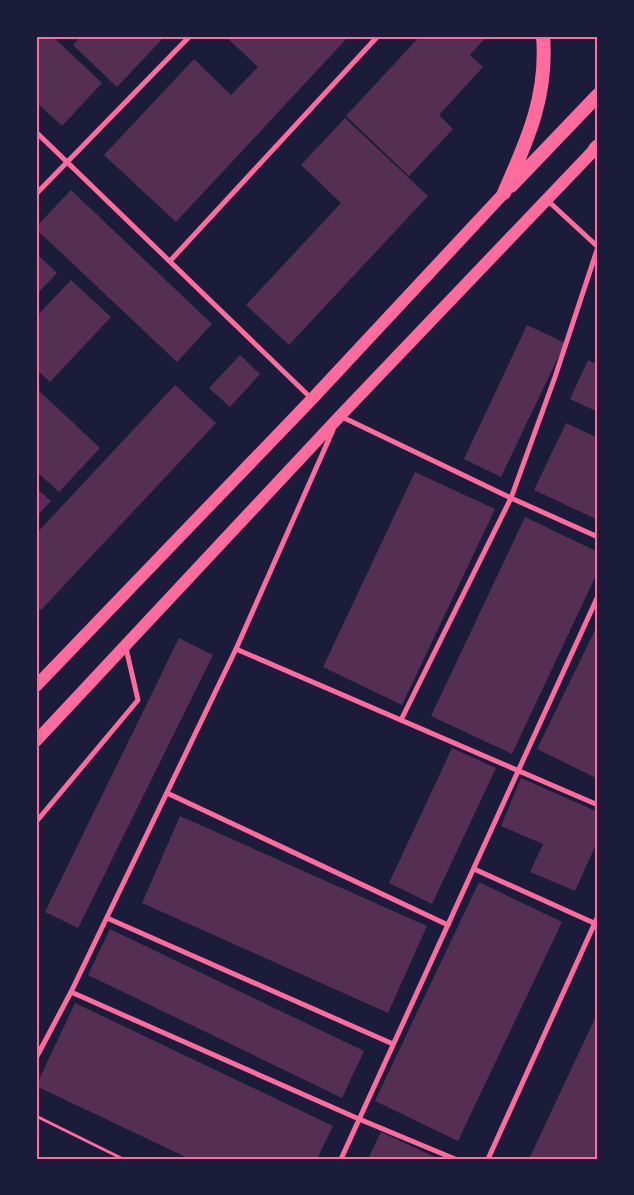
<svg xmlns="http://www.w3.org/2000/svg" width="634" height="1195" font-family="Roboto,sans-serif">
  <rect width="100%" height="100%" fill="#1b1b3a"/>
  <g fill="#542f53">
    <polygon points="36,36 52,36 102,83 62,126 36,102"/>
    <polygon points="81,36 165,36 117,87 73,45"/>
    <polygon points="225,36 349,36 176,222 104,155 194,59 231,95 258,67"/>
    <polygon points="420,36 487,36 470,55 483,67 439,115 453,129 409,176 346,116"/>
    <polygon points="345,118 428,196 289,345 246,305 341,203 301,165"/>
    <polygon points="71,190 212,324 177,362 36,229 36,227"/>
    <polygon points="36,253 57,273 36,295"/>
    <polygon points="71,280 111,317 50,382 36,369 36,317"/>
    <polygon points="527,325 565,343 501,477 464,459"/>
    <polygon points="240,355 260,374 230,407 209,388"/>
    <polygon points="588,360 598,365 598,412 570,399"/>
    <polygon points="175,385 216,423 41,610 36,606 36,534"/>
    <polygon points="36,388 100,448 59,492 36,471"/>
    <polygon points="566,423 598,438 598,520 534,490"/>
    <polygon points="415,472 495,509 402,705 323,667"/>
    <polygon points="36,488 51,501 36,517"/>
    <polygon points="525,517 598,552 598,571 512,754 431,716"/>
    <polygon points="598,624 598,779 537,749"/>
    <polygon points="179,638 213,655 78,928 45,912"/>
    <polygon points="452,748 496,768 432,904 389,883"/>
    <polygon points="521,778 598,812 598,840 575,891 530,872 543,844 501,826"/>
    <polygon points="180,816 427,926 388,1013 142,903"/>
    <polygon points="479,882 562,922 458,1141 375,1101"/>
    <polygon points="110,929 364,1051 342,1098 88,975"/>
    <polygon points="75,1003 333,1126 317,1159 190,1159 36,1086"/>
    <polygon points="598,1012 598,1159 529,1159"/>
    <polygon points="381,1132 439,1159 368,1159"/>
  </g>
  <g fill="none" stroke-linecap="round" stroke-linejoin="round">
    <polyline stroke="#ff6b9d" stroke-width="3" points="36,1116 123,1159"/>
    <g stroke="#ff6b9d" stroke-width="5">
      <polyline points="36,132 312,399"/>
      <polyline points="36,194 190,36"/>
      <polyline points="170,261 378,36"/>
      <polyline points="340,416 511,498 598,537"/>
      <polyline points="236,649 598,805"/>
      <polyline points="401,720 511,498 555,377 598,247 547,200"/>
      <polyline points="167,793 448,925"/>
      <polyline points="36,822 138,700 126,648"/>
      <polyline points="474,869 594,923"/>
      <polyline points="107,918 393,1044"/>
      <polyline points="71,992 359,1119 455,1159"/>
      <polyline points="36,1058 71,992 236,649 333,430"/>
      <polyline points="341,1159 598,596"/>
      <polyline points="488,1159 598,916"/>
    </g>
    <g stroke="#ff6b9d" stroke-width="12">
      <polyline points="36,686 312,399 504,193"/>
      <polyline points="36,741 340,416 595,149"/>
    </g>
    <g stroke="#ff6b9d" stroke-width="14">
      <polyline points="595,149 598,146"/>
      <polyline points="511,186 598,95"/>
      <path d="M504,193C527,141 548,96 543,36"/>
    </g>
  </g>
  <rect width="634" height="1195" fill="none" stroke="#1b1b3a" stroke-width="75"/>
  <rect x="38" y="38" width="558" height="1120" fill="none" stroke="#ff6b9d" stroke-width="2"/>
</svg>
